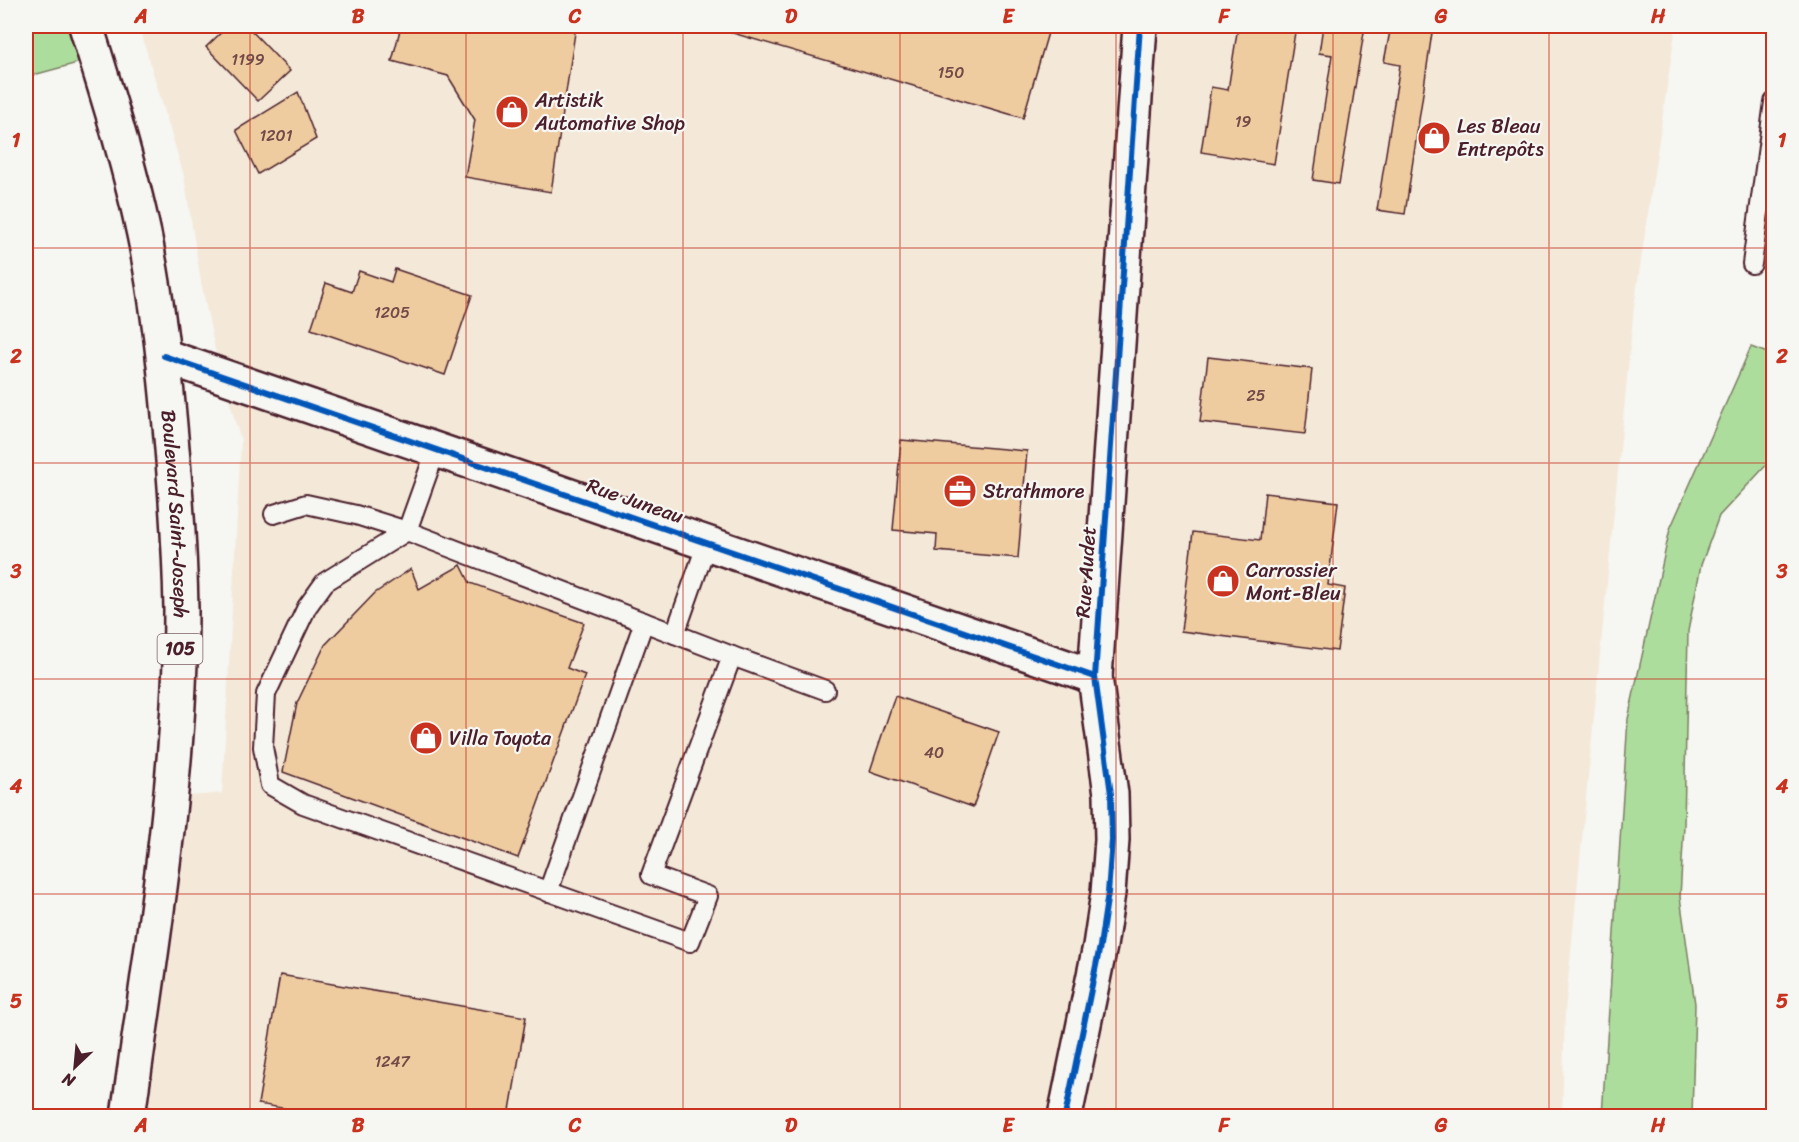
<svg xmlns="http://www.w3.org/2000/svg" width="1799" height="1142" font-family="Sriracha,sans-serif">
  <rect width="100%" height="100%" fill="#f6f6f2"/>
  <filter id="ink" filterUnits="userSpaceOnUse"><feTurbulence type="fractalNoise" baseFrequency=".0167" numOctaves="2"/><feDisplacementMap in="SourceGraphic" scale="12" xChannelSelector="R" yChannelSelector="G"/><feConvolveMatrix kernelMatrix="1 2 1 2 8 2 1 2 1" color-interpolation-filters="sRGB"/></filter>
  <g filter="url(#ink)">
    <polygon fill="#f4e9d9" points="139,26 1676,26 1634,307 1565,1013 1562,1116 128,1116 169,798 222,793 241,441 217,359 201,282 184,176"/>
    <g fill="#addd9d" stroke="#7c7e64" stroke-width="1.5">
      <polygon points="26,26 86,26 96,58 26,77"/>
      <polygon points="1751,347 1773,355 1773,458 1719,516 1701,565 1688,631 1684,825 1680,897 1695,1004 1692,1116 1602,1116 1628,719 1670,529"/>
    </g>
    <g fill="#efcca0" stroke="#4a1f2b" stroke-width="1.5">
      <polygon points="228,26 247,26 290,71 258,101 206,47"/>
      <polygon points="401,26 576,26 551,192 465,177 475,120 448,76 392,61"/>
      <polygon points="709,26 1050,26 1023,118"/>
      <polygon points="1238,26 1296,26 1274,164 1201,152 1211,87 1228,90"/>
      <polygon points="1323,26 1365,26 1339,184 1313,180 1332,55 1319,53"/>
      <polygon points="1391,26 1433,26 1405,214 1377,210 1400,65 1384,62"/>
      <polygon points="298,92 316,139 258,174 236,130"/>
      <polygon points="395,269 472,295 445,375 311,329 326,283 352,292 359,271 391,282"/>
      <polygon points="1208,357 1312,369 1305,434 1200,422"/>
      <polygon points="901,440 1027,451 1018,558 936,551 937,534 893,530"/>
      <polygon points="1265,493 1338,502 1328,585 1345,588 1337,651 1181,631 1193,532 1260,540"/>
      <polygon points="461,565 470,583 584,623 567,668 585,675 518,858 283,772 297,703 325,645 375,593 411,569 419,589"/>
      <polygon points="895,696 999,732 973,807 870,771"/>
      <polygon points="280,975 526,1017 509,1116 311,1116 312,1113 258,1104"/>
      <polygon points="1772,1014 1774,1014 1774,1047 1770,1047"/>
      <polygon points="1770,1061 1774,1062 1774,1097 1767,1096"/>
      <polygon points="1767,1096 1774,1097 1774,1116 1766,1116"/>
    </g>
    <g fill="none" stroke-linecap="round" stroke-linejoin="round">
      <g stroke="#4a1f2b" stroke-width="22">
        <g id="service">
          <polyline points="1752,264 1774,102"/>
          <polyline points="436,450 407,531 325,582 307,607 266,694 263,747 270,785 303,804 690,942 708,896 651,875 732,656 825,690"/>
          <polyline points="274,514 306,504 356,515 407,531 732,656"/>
          <polyline points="675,634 707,543"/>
          <polyline points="548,892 644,622"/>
        </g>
      </g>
      <g stroke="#4a1f2b" stroke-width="38">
        <g id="minor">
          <polyline points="164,356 1095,677"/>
          <polyline points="1065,1116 1100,946 1108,893 1112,840 1111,794 1095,677 1140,26"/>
        </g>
      </g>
      <g stroke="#4a1f2b" stroke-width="38">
        <g id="primary">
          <path id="s1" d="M86,26C107,94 129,163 144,234C158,301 165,369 171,437C176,494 180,552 181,609C181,777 151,950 128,1116"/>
        </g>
      </g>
      <use href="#service" stroke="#f6f6f2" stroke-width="18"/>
      <use href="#minor" stroke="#f6f6f2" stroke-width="33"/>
      <use href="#primary" stroke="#f6f6f2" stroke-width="33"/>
      <g stroke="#f6f6f2" stroke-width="10">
        <g id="cycleway">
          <polyline points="164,356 1095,677"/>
          <polyline points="1065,1116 1100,946 1108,893 1112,840 1111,794 1095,677 1140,26"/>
        </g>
      </g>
      <use href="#cycleway" stroke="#0057b8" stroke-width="6"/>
    </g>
  </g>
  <path fill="none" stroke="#c8321e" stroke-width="1.5" stroke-opacity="0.55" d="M250,26V1116M466,26V1116M683,26V1116M900,26V1116M1116,26V1116M1333,26V1116M1549,26V1116M26,248H1774M26,463H1774M26,679H1774M26,894H1774"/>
  <defs>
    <g id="shop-disc" transform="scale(1.725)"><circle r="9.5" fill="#c8321e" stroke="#f6f6f2"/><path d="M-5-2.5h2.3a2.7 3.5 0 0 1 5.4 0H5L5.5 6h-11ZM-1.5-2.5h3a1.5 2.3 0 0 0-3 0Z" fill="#fff"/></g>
    <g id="office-disc" transform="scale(1.725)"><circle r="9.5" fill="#c8321e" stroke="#f6f6f2"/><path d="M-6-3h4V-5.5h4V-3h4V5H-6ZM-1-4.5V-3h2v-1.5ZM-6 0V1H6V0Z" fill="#fff"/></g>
  </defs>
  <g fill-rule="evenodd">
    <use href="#shop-disc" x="512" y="112"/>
    <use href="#shop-disc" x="1434" y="138"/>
    <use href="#office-disc" x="960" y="491"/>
    <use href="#shop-disc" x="1223" y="581"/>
    <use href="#shop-disc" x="426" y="738"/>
  </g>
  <g text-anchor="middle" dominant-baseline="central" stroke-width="4.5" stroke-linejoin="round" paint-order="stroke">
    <g font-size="16" fill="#734a48">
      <text x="248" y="59">1199</text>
      <text x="951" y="72">150</text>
      <text x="1243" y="121">19</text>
      <text x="276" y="135">1201</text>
      <text x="392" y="312">1205</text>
      <text x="1256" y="395">25</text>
      <text x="934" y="752">40</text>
      <text x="392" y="1061">1247</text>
    </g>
    <rect fill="#f6f6f2" stroke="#7e6067" stroke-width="1.5" x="157.5" y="634" width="45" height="30" rx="4.5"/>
    <g font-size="18" font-weight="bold" fill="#4a1f2b">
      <text x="180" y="649">105</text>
    </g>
    <g font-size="20" fill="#4a1f2b" stroke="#f6f6f2" text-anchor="start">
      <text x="535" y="100">Artistik<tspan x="535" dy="23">Automative Shop</tspan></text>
      <text x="1457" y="126">Les Bleau<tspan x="1457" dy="23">Entrepôts</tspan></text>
      <text x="983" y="491">Strathmore</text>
      <text x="1246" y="570">Carrossier<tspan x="1246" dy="23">Mont-Bleu</tspan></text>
      <text x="449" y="738">Villa Toyota</text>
    </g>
    <g font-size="20" fill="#4a1f2b" stroke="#f6f6f2">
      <text transform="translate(635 501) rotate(19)">Rue Juneau</text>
      <text stroke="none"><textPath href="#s1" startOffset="498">Boulevard Saint-Joseph</textPath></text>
      <text transform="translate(1086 572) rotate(-86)">Rue Audet</text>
    </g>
  </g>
  <rect width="1799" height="1142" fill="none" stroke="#f6f6f2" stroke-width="66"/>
  <g transform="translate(75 1067) rotate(206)" stroke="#f6f6f2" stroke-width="4.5" paint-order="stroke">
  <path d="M0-4.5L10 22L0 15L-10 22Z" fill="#4a1f2b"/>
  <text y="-9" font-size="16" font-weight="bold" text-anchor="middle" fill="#4a1f2b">N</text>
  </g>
  <rect x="33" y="33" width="1733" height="1076" fill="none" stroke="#c8321e" stroke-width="2"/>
  <g font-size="20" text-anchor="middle" font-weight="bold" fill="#c8321e">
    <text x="141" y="23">A</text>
    <text x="358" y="23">B</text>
    <text x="575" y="23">C</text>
    <text x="791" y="23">D</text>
    <text x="1008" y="23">E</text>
    <text x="1224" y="23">F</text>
    <text x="1441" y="23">G</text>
    <text x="1658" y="23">H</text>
    <text x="16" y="147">1</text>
    <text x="1782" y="147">1</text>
    <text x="16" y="363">2</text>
    <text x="1782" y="363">2</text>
    <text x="16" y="578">3</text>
    <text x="1782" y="578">3</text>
    <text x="16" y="793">4</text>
    <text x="1782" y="793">4</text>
    <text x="16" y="1008">5</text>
    <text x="1782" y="1008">5</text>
    <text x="141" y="1132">A</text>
    <text x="358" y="1132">B</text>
    <text x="575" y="1132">C</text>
    <text x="791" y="1132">D</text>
    <text x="1008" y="1132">E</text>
    <text x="1224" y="1132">F</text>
    <text x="1441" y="1132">G</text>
    <text x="1658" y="1132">H</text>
  </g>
</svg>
